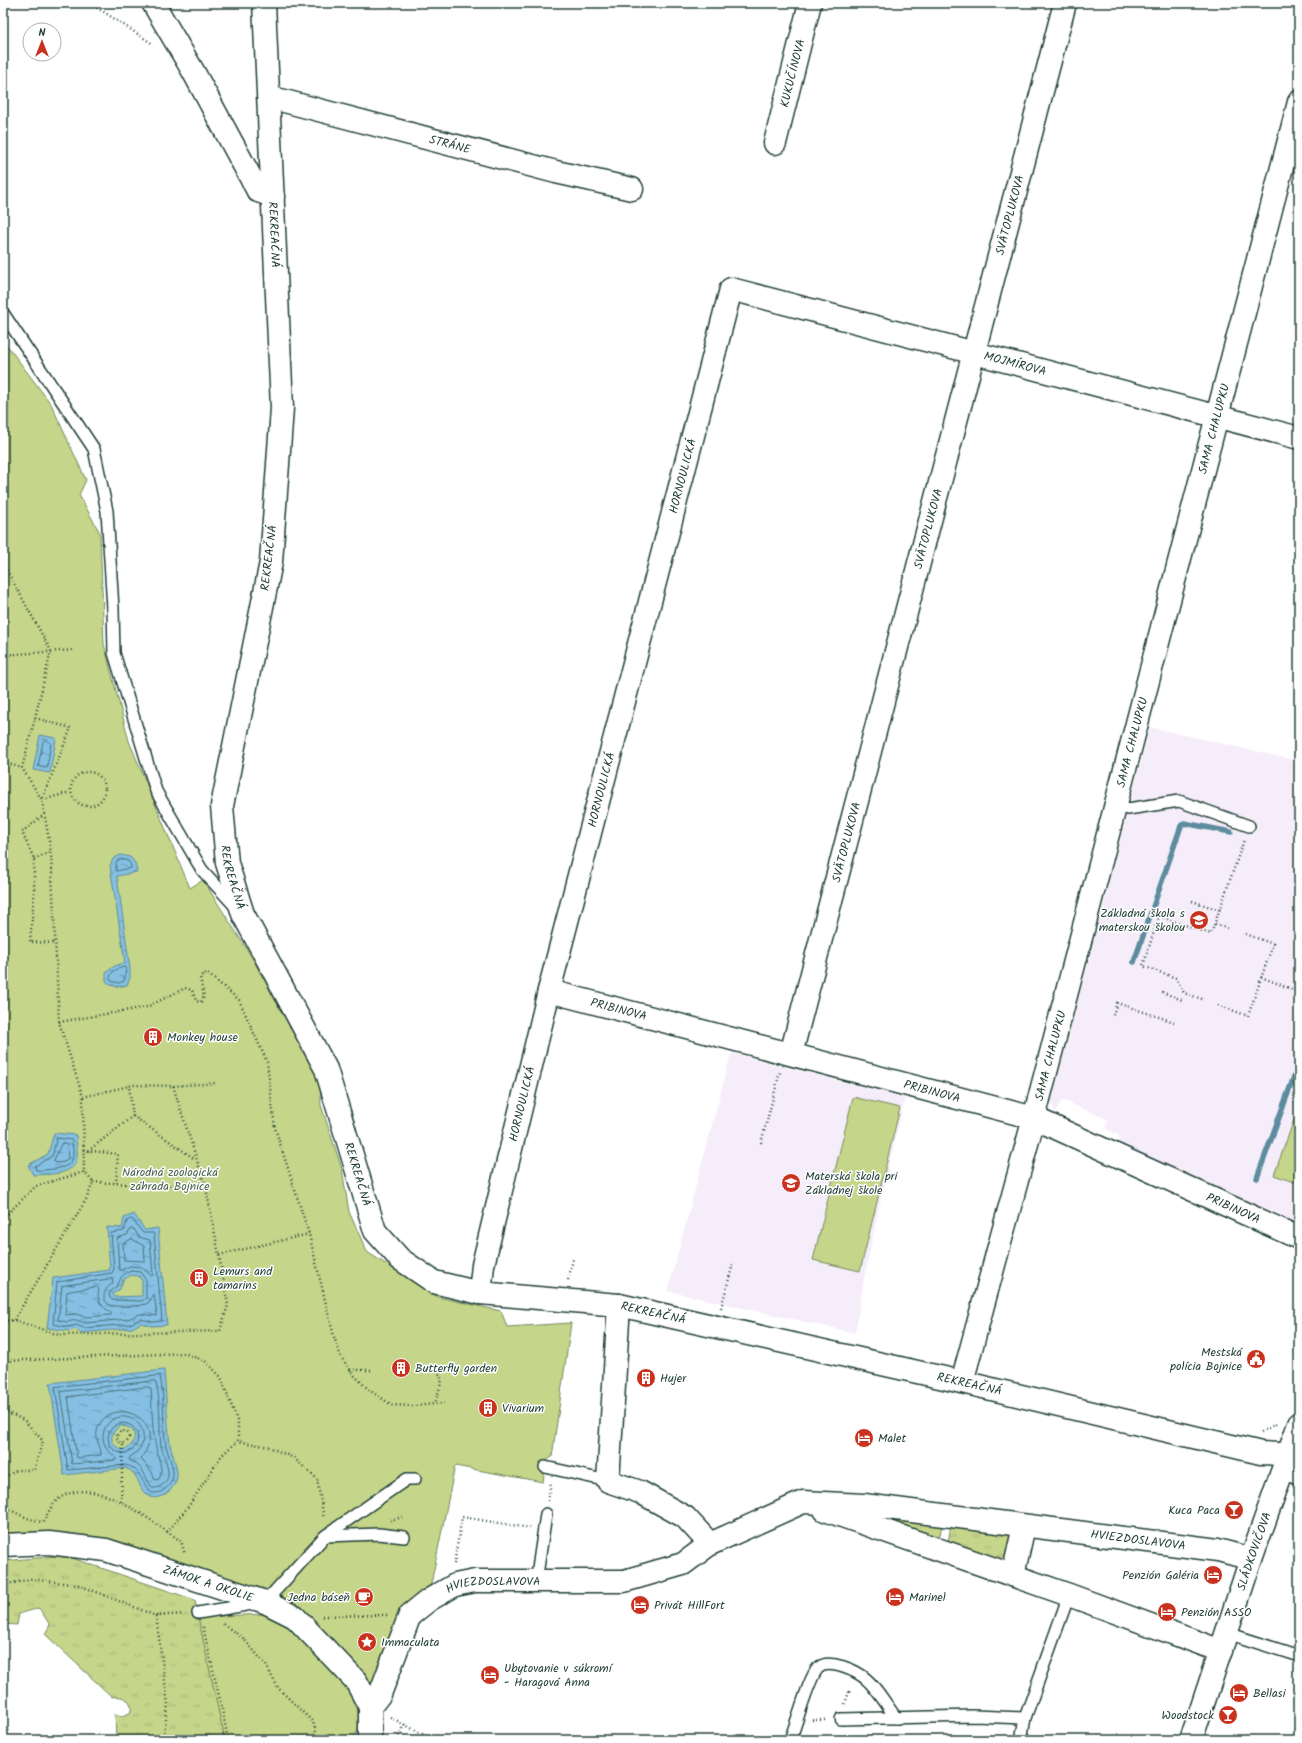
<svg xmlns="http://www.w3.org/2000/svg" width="1302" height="1743" font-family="Kalam,sans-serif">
  <defs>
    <pattern id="grass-tufts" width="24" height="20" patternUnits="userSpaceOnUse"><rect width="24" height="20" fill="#c5d58a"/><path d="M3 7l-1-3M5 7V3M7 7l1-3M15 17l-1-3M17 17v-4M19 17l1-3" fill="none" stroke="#a9b878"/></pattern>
    <pattern id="water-ripples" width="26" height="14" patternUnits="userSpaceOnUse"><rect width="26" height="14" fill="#85c0e4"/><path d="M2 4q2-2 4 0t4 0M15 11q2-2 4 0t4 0" fill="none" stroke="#6c9dba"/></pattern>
  </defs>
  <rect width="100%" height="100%" fill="#fff"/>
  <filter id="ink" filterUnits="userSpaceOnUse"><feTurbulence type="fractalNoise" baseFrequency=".025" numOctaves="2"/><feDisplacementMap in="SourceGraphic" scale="8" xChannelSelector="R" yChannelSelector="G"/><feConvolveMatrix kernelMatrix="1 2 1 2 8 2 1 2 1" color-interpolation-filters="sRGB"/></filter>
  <g filter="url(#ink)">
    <g fill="#f6edfb">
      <polygon points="1150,727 1299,761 1299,1226 1119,1143 1119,1135 1105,1128 1109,1120 1062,1100 1055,1113 1052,1105 1051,1101 1065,1049 1070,1036 1070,1031"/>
      <polygon points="731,1053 905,1098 879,1207 864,1279 855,1333 668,1291"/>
    </g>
    <g fill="url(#grass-tufts)" stroke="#72895f">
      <polygon points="871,1513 942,1525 939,1539 869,1520"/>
      <polygon points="951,1525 1014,1531 1010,1565 948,1543"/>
      <path d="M57,1556L72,1558L195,1600L225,1740H116L115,1714L122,1716L130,1713C135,1701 123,1695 112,1697L45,1634L50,1625L39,1608L19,1614L17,1625L3,1624V1561Z"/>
    </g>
    <g fill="#c5d58a" stroke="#72895f">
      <polygon points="3,340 51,404 86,480 79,495 100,533 104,644 129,741 190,888 203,880 253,959 320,1082 321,1105 342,1169 349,1212 367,1252 438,1297 501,1311 507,1327 571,1323 552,1457 546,1461 543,1482 455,1466 431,1584 398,1618 359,1728 353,1740 225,1740 198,1617 266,1614 263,1593 3,1539"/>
      <polygon points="853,1097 900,1108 860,1271 813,1260"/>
      <polygon points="1299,1106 1299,1184 1274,1175"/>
    </g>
    <g fill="url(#water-ripples)" stroke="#5c8c9e" fill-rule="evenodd">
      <polygon points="40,735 56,738 50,773 33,770"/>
      <path d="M120,855L130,857L135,863L137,872L117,876L130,969V978L127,985C119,987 112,988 106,981V973L113,967L125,962L110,866L113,859Z"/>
      <path d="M54,1133L76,1135C76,1142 78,1151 77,1158C75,1176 47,1174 33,1175L28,1165L48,1154Z"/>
      <path d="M134,1214L145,1230L158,1228L167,1325L152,1326L141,1323L132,1328L81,1333L75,1329L70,1331L47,1328L53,1278L110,1270L107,1227L122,1228L124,1218ZM131,1275L139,1276L142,1281V1296L115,1297L113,1295L114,1293L120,1289L123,1280Z"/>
      <path d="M164,1370C166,1395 167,1420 170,1444C172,1455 178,1466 177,1477C176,1488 161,1501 150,1497C137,1492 141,1472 125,1468L64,1475L50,1383ZM120,1426C148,1426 129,1461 115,1445C108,1438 114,1430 120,1426Z"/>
    </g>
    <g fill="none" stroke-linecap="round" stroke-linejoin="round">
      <g stroke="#48717a" stroke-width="1">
        <polygon points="45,740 51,743 47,767 45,768 38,766 43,742"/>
        <polygon points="121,859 128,861 131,865 131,868 116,871 116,862"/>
        <path d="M124,967L126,969L124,981L119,983L111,981L110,979C110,971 117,969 124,967Z"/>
        <path d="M57,1138L72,1140C74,1158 75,1166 55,1169C48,1169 42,1171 36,1170L35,1166L52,1156Z"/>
        <polygon points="62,1143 67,1145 68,1158 64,1162 56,1163 54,1161"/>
        <polygon points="132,1219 143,1233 153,1233 154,1234 162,1321 153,1322 141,1319 130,1324 84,1328 76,1325 68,1327 53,1324 57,1282 112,1273 114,1269 111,1233 124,1231 127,1221"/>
        <polygon points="131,1229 134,1229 139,1237 150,1240 153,1274 152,1276 141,1267 130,1266 121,1270 119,1269 117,1238 127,1235"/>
        <polygon points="132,1239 144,1246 145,1261 124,1260 123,1244"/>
        <path d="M131,1271L140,1272L146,1280V1298L142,1301L112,1300L109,1296C110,1289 114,1290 117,1286C123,1277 118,1276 131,1271Z"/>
        <path d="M112,1279L113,1283C105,1288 99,1299 110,1305C115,1307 143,1307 148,1303C150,1301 151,1298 152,1295L154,1294L157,1316L140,1314L128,1319L85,1323L76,1320L67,1322L58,1320L62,1286Z"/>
        <path d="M97,1287L99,1289C96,1300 101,1307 111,1312V1315L86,1317L76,1314L65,1315L67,1292Z"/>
        <path d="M160,1376C165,1399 162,1423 166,1446C168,1456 174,1466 173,1476C172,1485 162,1494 154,1493C143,1492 144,1468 125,1465L68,1470L55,1387Z"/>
        <path d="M155,1381C161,1394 159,1429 161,1445C163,1455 169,1466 168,1476C167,1483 159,1489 152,1488C144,1476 145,1467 129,1460L130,1457C138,1452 144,1446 143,1435C143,1429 139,1423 134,1420C109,1406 89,1441 116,1457V1460L72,1464L61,1392Z"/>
        <path d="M148,1387L151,1389C152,1410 152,1432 157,1452C159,1461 164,1471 159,1479L155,1480L152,1472L141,1459C143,1454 148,1449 149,1442C154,1410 105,1399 97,1431C95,1441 102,1448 101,1455L77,1458L68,1397Z"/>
        <circle cx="123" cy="1438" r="15"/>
      </g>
      <g stroke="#5c8c9e" stroke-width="5.5">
        <polyline points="1134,962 1181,826 1184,823 1231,832"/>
        <polyline points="1257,1178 1299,1063"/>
      </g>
      <g stroke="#1f3d34" stroke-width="14">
        <g id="lane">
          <polyline points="3,313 94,449 107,511 113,609 114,653 156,791 202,870 236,907"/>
          <polyline points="1116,806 1128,809 1179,801 1249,826"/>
          <polyline points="545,1467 608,1481"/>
          <polyline points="1281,1473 1299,1479"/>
          <polyline points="326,1536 379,1534 404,1537"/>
          <polyline points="536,1582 546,1514"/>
          <polyline points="198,1613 265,1602 325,1536 407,1479 415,1479"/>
          <polyline points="1227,1633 1299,1656"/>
          <polyline points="841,1719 974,1716 1025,1718"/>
          <path d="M790,1740C796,1725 809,1677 818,1668C829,1658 857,1671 866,1679C876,1687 888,1707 896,1718"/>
          <polyline points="1021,1740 1025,1718 1069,1595"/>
        </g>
      </g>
      <g stroke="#1f3d34" stroke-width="25">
        <g id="street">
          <polyline points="153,3 193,71 258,191 273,196"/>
          <path id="s1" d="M264,3L282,408L271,562L222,806L227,863L243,914L326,1069L375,1231L400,1259L434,1282L480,1293L619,1305L962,1382L1261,1453L1299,1455"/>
          <path id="s2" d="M269,97L556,172L632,189"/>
          <path id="s3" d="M775,143L810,3"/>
          <path id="s4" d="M549,991L1034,1118L1299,1238"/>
          <path id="s5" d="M791,1054L1065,3"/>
          <path id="s6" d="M480,1293L483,1265L549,991L731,289L1299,438"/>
          <polyline points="619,1305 608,1481 640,1492 685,1517 710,1544"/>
          <path id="s7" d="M962,1382L1034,1118L1299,102"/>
          <polyline points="825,1510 1069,1595 1221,1651"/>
          <path id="s8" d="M3,1545L49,1543L106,1550L265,1602L295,1617L356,1681L370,1707"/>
          <polyline points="1013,1575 1024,1526"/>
          <path id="s9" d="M370,1740V1707L380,1694L410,1615L429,1600L455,1585L475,1581H624L683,1564L710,1544L803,1502L864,1505L1218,1550L1251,1559"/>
          <path id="s10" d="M1191,1740L1251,1559L1299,1424"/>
        </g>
      </g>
      <g stroke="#1f3d34" stroke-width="2.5" stroke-dasharray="1 3" stroke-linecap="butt">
        <polyline points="90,3 153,44"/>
        <polyline points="3,563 51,651 35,718 22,768 42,800 51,852 59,1022 83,1097 84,1172 36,1186 3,1218"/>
        <polyline points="3,655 74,650"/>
        <polyline points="35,718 71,728 42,799"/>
        <polyline points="3,762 22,768"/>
        <circle cx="88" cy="789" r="17"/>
        <polyline points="43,800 70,792"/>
        <polyline points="45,814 22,832 34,859 34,896 30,942 55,943"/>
        <polyline points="34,859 51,852"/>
        <polyline points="1192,901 1220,910"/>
        <polyline points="1215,924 1227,928"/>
        <polyline points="1261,977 1299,992"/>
        <polyline points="1162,992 1182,1000"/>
        <polyline points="1202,999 1184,993 1176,978 1143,966 1159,916 1211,934 1244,840"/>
        <polyline points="1218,1005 1248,1016 1273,944 1243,933"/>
        <polyline points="1113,1015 1117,1003 1174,1022"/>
        <polyline points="59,1022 147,1007 185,988 192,990 196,1001 201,1002 204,997 200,977 203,974 207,973 239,1000 267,1062 275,1128 309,1234 334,1337 341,1357 353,1374 369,1390 392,1405 414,1406 444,1403"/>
        <polyline points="83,1097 133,1085 173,1086 216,1083"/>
        <polyline points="133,1116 195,1159"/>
        <polyline points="761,1143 780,1072"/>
        <polyline points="83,1150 118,1154 116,1183"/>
        <polyline points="88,1151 133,1116 129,1086"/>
        <polyline points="93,1182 206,1188"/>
        <polyline points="219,1255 309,1234"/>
        <polyline points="568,1280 573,1259"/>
        <polyline points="721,1308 733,1264"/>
        <polyline points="14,1320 87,1198 93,1182 84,1172"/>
        <polyline points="3,1321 14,1320 59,1335 220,1331 228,1305 219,1255 206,1188 173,1086"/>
        <polyline points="3,1361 184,1353 205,1361 221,1377 238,1423 238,1441 269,1447 294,1458 317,1479 324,1519"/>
        <polyline points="350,1370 374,1370"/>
        <polyline points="429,1371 438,1371 442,1380 435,1404"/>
        <polyline points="3,1411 24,1420 43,1441 34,1470 17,1470 5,1477 6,1508 3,1507"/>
        <circle cx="123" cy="1437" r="6"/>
        <polyline points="1261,1432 1278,1423"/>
        <polyline points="548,1501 551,1482"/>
        <polyline points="121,1502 123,1444"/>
        <polyline points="6,1508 27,1518 41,1522"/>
        <polyline points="390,1520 403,1517"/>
        <path d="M43,1522C47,1516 51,1506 56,1501C92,1470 150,1521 181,1541L185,1555"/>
        <polyline points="167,1532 188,1507 222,1455 238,1441"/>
        <polyline points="454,1564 462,1517 530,1528"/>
        <polyline points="3,1585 31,1579 79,1585 156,1616 183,1614"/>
        <polyline points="156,1616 168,1705 163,1740"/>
        <polyline points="322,1616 389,1615"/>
        <polyline points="223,1624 243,1638 266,1665 278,1688 313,1722 318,1740"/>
        <polyline points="203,1627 223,1713 228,1740"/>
        <polyline points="845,1704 849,1692 847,1691"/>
        <polyline points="390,1717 434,1740"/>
        <polyline points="812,1720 827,1720"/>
        <polyline points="397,1740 404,1724"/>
      </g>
      <use href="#lane" stroke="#fff" stroke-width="11"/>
      <use href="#street" stroke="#fff" stroke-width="22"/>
    </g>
  </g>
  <defs>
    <g id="school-disc" transform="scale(1)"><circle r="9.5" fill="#c8321e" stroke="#fff"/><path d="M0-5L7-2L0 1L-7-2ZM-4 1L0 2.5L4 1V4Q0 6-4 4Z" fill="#fff"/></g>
    <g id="building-disc" transform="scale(1)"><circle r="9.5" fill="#c8321e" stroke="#fff"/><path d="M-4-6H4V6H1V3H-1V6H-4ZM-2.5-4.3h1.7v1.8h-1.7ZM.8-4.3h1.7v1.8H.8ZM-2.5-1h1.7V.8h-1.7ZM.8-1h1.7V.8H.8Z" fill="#fff"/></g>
    <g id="civic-disc" transform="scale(1)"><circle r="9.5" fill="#c8321e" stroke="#fff"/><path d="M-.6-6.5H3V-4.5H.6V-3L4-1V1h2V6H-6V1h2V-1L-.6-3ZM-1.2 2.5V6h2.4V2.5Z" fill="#fff"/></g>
    <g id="hotel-disc" transform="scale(1)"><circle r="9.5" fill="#c8321e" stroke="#fff"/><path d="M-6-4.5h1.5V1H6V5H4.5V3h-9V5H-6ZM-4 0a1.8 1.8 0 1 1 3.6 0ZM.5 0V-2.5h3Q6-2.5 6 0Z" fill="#fff"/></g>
    <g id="bar-disc" transform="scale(1)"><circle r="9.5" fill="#c8321e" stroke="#fff"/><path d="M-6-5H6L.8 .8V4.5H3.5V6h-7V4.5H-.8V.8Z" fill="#fff"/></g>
    <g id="cafe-disc" transform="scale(1)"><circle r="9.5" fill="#c8321e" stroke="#fff"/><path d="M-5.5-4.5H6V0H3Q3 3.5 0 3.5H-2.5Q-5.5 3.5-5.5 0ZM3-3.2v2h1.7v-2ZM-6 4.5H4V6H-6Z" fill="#fff"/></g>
    <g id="sight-disc" transform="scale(1)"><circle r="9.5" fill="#c8321e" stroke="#fff"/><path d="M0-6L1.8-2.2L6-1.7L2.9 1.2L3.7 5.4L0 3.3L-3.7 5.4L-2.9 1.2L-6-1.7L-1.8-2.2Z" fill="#fff"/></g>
  </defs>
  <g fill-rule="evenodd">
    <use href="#school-disc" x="1199" y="920"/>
    <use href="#building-disc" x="153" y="1037"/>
    <use href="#school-disc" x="791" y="1183"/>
    <use href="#building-disc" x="199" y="1278"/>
    <use href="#civic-disc" x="1256" y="1359"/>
    <use href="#building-disc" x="401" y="1368"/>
    <use href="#building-disc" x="646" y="1378"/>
    <use href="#building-disc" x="488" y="1408"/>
    <use href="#hotel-disc" x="864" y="1438"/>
    <use href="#bar-disc" x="1234" y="1510"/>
    <use href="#hotel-disc" x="1213" y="1575"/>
    <use href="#cafe-disc" x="364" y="1597"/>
    <use href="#hotel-disc" x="895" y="1597"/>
    <use href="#hotel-disc" x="640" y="1605"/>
    <use href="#hotel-disc" x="1167" y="1612"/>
    <use href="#sight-disc" x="367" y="1642"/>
    <use href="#hotel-disc" x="490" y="1675"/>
    <use href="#hotel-disc" x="1239" y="1693"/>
    <use href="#bar-disc" x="1228" y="1715"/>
  </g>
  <g text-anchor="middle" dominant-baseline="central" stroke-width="3" stroke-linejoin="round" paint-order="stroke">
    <g font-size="12" fill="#1f3d34" stroke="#fff">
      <text stroke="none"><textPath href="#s3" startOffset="72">KUKUČÍNOVA</textPath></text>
      <text stroke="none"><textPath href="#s2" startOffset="187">STRÁNE</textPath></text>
      <text stroke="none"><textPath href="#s5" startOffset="867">SVÄTOPLUKOVA</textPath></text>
      <text stroke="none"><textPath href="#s1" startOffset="232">REKREAČNÁ</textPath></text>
      <text stroke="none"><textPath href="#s6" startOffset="1329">MOJMÍROVA</textPath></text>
      <text stroke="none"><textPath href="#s7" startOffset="986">SAMA CHALUPKU</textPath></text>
      <text stroke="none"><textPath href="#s6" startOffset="842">HORNOULICKÁ</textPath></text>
      <text stroke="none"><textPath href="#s5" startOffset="543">SVÄTOPLUKOVA</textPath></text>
      <text transform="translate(269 558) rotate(-83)">REKREAČNÁ</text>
      <text stroke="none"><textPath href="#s7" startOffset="662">SAMA CHALUPKU</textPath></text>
      <text stroke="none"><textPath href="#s6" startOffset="518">HORNOULICKÁ</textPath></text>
      <text stroke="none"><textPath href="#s5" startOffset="219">SVÄTOPLUKOVA</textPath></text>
      <text stroke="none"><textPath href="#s1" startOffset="881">REKREAČNÁ</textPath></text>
      <text stroke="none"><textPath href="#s4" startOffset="72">PRIBINOVA</textPath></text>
      <text stroke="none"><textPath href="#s7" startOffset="338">SAMA CHALUPKU</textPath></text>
      <text stroke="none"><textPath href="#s4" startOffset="396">PRIBINOVA</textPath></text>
      <text stroke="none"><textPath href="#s6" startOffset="194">HORNOULICKÁ</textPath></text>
      <text stroke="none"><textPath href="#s1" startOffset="1205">REKREAČNÁ</textPath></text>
      <text stroke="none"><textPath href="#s4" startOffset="720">PRIBINOVA</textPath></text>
      <text stroke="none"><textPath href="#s1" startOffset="1565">REKREAČNÁ</textPath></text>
      <text stroke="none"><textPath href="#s1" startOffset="1889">REKREAČNÁ</textPath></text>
      <text stroke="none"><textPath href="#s9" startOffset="892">HVIEZDOSLAVOVA</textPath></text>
      <text stroke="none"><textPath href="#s10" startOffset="199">SLÁDKOVIČOVA</textPath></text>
      <text stroke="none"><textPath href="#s8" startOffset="211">ZÁMOK A OKOLIE</textPath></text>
      <text stroke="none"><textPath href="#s9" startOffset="226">HVIEZDOSLAVOVA</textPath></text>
    </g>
    <g font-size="12" fill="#1f3d34" stroke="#fff" text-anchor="start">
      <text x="1185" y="913" text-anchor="end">Základná škola s<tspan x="1185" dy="14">materskou školou</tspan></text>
      <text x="167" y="1037">Monkey house</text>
      <text x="805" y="1176">Materská škola pri<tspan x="805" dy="14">Základnej škole</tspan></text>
      <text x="213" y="1271">Lemurs and<tspan x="213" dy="14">tamarins</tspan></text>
      <text x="1242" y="1352" text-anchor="end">Mestská<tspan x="1242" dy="14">polícia Bojnice</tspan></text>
      <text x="415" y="1368">Butterfly garden</text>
      <text x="660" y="1378">Hujer</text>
      <text x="502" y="1408">Vivarium</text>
      <text x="878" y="1438">Malet</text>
      <text x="1220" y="1510" text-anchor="end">Kuca Paca</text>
      <text x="1199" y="1575" text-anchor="end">Penzión Galéria</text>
      <text x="350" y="1597" text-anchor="end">Jedna báseň</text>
      <text x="909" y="1597">Marinel</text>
      <text x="654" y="1605">Privát HillFort</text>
      <text x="1181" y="1612">Penzión ASSO</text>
      <text x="381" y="1642">Immaculata</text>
      <text x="504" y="1668">Ubytovanie v súkromí<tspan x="504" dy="14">- Haragová Anna</tspan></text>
      <text x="1253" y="1693">Bellasi</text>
      <text x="1214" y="1715" text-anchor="end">Woodstock</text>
    </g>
    <g font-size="12" fill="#48634a" stroke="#fff">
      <text x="170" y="1172">Národná zoologická<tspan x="170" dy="14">záhrada Bojnice</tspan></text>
    </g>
  </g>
  <rect width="1302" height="1743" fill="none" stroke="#fff" stroke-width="16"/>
  <rect x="8" y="8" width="1286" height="1727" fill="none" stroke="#1f3d34" stroke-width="1.5" filter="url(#ink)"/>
  <g transform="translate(42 42)"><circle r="19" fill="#ffffff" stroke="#a5b1ae"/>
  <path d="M0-3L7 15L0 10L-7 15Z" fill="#c8321e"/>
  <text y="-6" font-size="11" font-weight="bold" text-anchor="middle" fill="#1f3d34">N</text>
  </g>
</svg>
